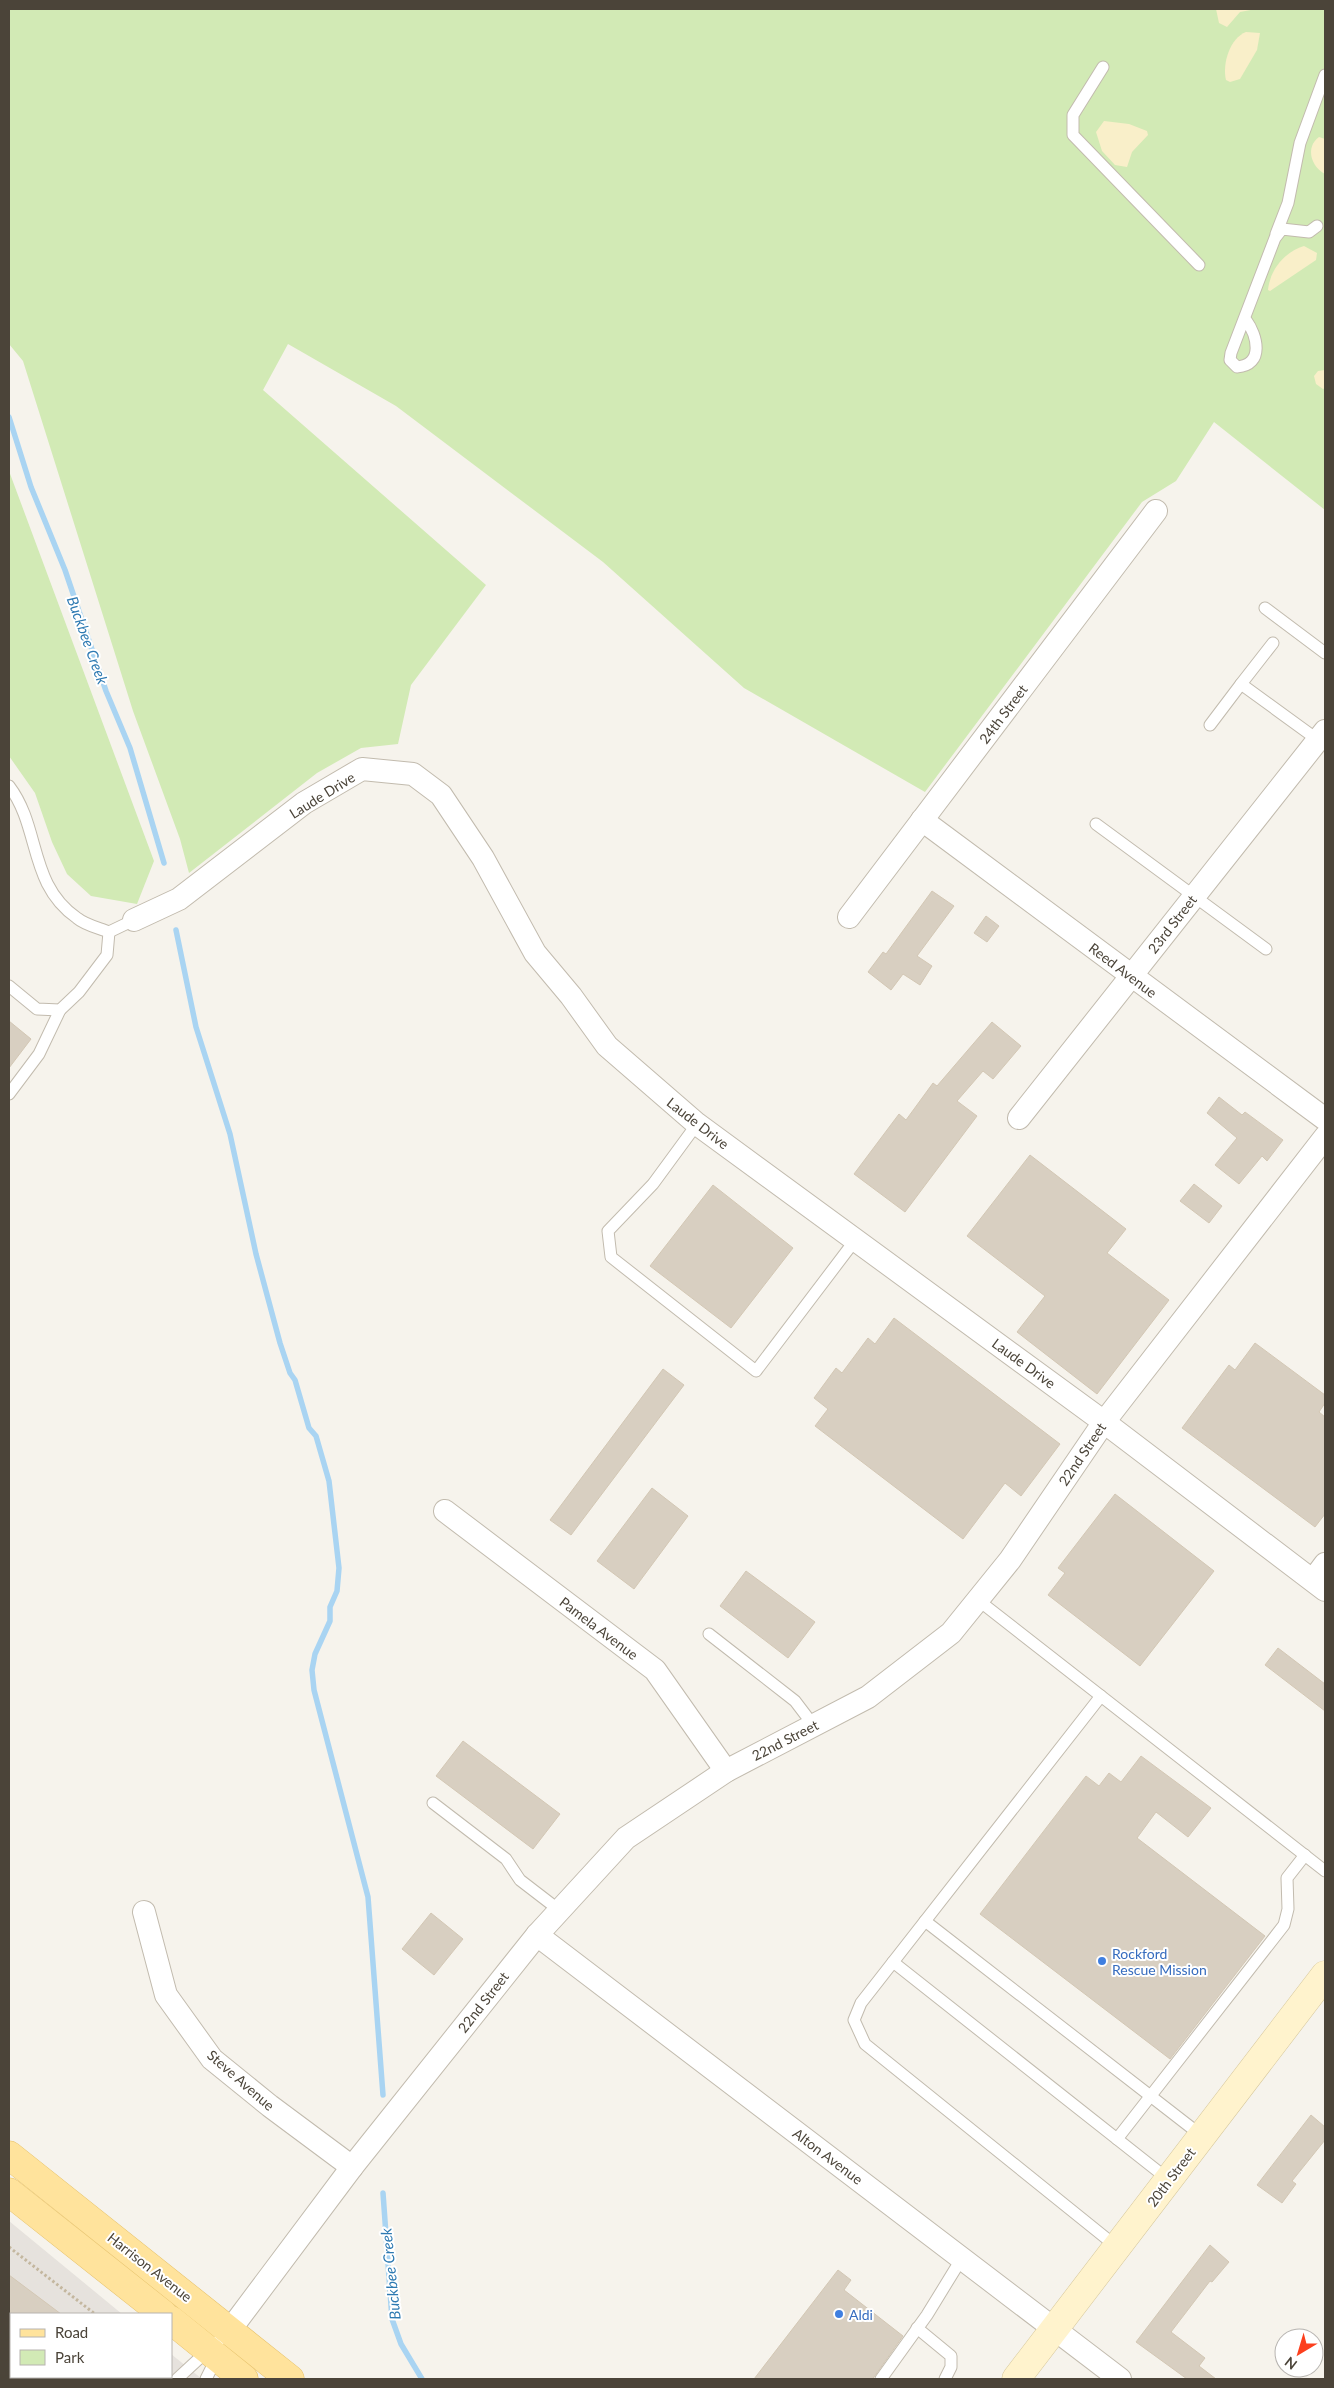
<svg xmlns="http://www.w3.org/2000/svg" width="1334" height="2388" font-family="Lato,sans-serif">
  <rect width="100%" height="100%" fill="#f6f3ec"/>
  <polygon fill="#e6e2dd" points="9,2221 122,2314 11,2314 11,2377 171,2377 171,2354 202,2379 9,2379"/>
  <g fill="#d2eab5">
    <polygon points="9,9 1325,9 1325,510 1214,422 1176,481 1142,502 925,792 744,688 603,562 396,406 288,344 263,390 486,585 411,685 398,744 361,748 317,773 189,873 180,839 133,711 23,361 9,344"/>
    <polygon points="9,471 154,861 137,904 91,896 67,874 52,842 35,793 9,756"/>
  </g>
  <g fill="#f9efc9">
    <polygon points="1216,9 1256,9 1240,12 1227,27 1219,23"/>
    <path d="M1246,32L1260,33L1257,50L1240,79L1230,82L1226,80C1222,64 1230,38 1246,32Z"/>
    <polygon points="1104,121 1129,124 1147,131 1148,135 1132,152 1127,167 1115,165 1102,151 1096,132"/>
    <path d="M1319,137L1325,139V174C1311,167 1305,147 1319,137Z"/>
    <path d="M1304,246L1317,253L1316,260L1270,291L1268,290C1270,269 1285,252 1304,246Z"/>
    <polygon points="1325,370 1325,388 1323,389 1316,384 1314,376 1318,371"/>
  </g>
  <g fill="none" stroke-linecap="round" stroke-linejoin="round">
    <g stroke="#a9d4f2" stroke-width="5.5">
      <polyline points="9,417 31,487 65,570 106,691 130,748 164,863"/>
      <polyline points="176,930 196,1027 230,1134 256,1254 280,1343 290,1373 295,1380 309,1428 316,1436 329,1481 339,1568 337,1591 330,1607 330,1621 315,1654 312,1670 314,1690 368,1897 383,2095"/>
      <polyline points="383,2193 392,2319 401,2344 422,2379"/>
    </g>
  </g>
  <g fill="#d8cfc1" stroke="#d3c7b4">
    <polygon points="932,891 954,906 917,956 932,966 920,985 903,974 891,990 868,972 883,952 886,954"/>
    <polygon points="986,916 999,926 987,942 974,933"/>
    <polygon points="9,1021 31,1039 9,1068"/>
    <polygon points="992,1022 1021,1046 993,1079 983,1071 957,1101 977,1116 905,1212 854,1174 899,1114 906,1120 933,1083 937,1086"/>
    <polygon points="1219,1097 1242,1115 1245,1112 1283,1140 1267,1161 1262,1156 1239,1184 1215,1165 1237,1138 1207,1113"/>
    <polygon points="1030,1155 1126,1229 1107,1253 1169,1300 1097,1394 1017,1332 1045,1296 967,1236"/>
    <polygon points="1194,1184 1222,1206 1209,1223 1180,1201"/>
    <polygon points="713,1185 793,1248 731,1328 650,1266"/>
    <polygon points="894,1318 1060,1444 1021,1496 1005,1483 963,1539 815,1426 828,1409 814,1398 836,1368 842,1373 868,1338 875,1344"/>
    <polygon points="1255,1343 1325,1395 1325,1403 1319,1412 1325,1417 1325,1514 1315,1527 1182,1428 1229,1365 1235,1370"/>
    <polygon points="663,1369 684,1385 571,1535 550,1520"/>
    <polygon points="652,1488 688,1516 634,1589 597,1561"/>
    <polygon points="1115,1494 1214,1571 1140,1666 1048,1595 1065,1573 1058,1568"/>
    <polygon points="746,1571 815,1622 788,1658 720,1606"/>
    <polygon points="1278,1648 1325,1684 1325,1711 1265,1665"/>
    <polygon points="463,1741 560,1814 533,1849 436,1776"/>
    <polygon points="1141,1756 1211,1808 1188,1837 1156,1812 1137,1838 1265,1936 1170,2059 980,1914 1086,1776 1099,1786 1109,1773 1121,1782"/>
    <polygon points="431,1913 463,1939 434,1975 402,1949"/>
    <polygon points="1311,2115 1325,2127 1325,2140 1292,2181 1296,2184 1282,2203 1257,2185"/>
    <polygon points="1210,2245 1229,2262 1212,2282 1210,2281 1171,2332 1205,2358 1199,2366 1216,2379 1187,2379 1136,2342"/>
    <polygon points="838,2270 851,2280 844,2290 903,2336 874,2377 872,2379 754,2379"/>
    <polygon points="9,2275 61,2314 9,2314"/>
  </g>
  <g fill="none" stroke-linecap="round" stroke-linejoin="round">
    <g stroke="#c2bbae" stroke-width="13">
      <g id="lane">
        <polyline points="1103,67 1073,115 1073,135 1199,265"/>
        <polyline points="1276,234 1288,203 1300,143 1325,75"/>
        <path d="M1246,320C1257,335 1265,365 1237,367L1230,360L1231,353L1275,238L1282,229L1309,232L1317,226"/>
        <polyline points="1265,608 1325,653"/>
        <polyline points="1241,684 1273,643"/>
        <polyline points="1210,725 1241,684 1318,740"/>
        <path d="M9,786C41,828 28,884 77,918C85,925 99,928 109,932L134,920"/>
        <polyline points="1096,824 1266,949"/>
        <polyline points="9,986 37,1009 60,1010 79,992 107,955 109,932"/>
        <polyline points="9,1094 39,1054 60,1010"/>
        <polyline points="697,1124 653,1184 608,1231 611,1257 756,1371 856,1239"/>
        <polyline points="978,1600 1325,1871"/>
        <polyline points="709,1634 795,1701 814,1726"/>
        <polyline points="1101,1696 861,2003 854,2020 865,2044 1117,2247"/>
        <polyline points="433,1803 506,1859 520,1880 559,1910"/>
        <polyline points="925,1921 1202,2136"/>
        <polyline points="893,1962 1169,2180"/>
        <polyline points="1117,2139 1284,1925 1288,1909 1287,1878 1305,1855"/>
        <polyline points="917,2328 951,2356 951,2367 945,2379"/>
        <polyline points="177,2379 230,2330"/>
        <polyline points="206,2379 217,2357"/>
        <polyline points="881,2379 927,2315 962,2258"/>
      </g>
    </g>
    <g stroke="#c2bbae" stroke-width="24">
      <g id="street">
        <polyline points="922,820 1325,1119"/>
        <polyline points="849,917 1156,511"/>
        <polyline points="134,920 179,899 304,803 362,769 413,774 441,795 483,858 535,953 571,996 607,1046 697,1124 1104,1422 1325,1590"/>
        <polyline points="1019,1118 1325,731"/>
        <polyline points="445,1511 655,1670 726,1771"/>
        <polyline points="1313,1580 1325,1564"/>
        <polyline points="144,1912 166,1995 212,2059 270,2106 352,2167"/>
        <polyline points="537,1935 1120,2379"/>
        <polyline points="230,2330 352,2167 537,1935 626,1838 726,1771 868,1697 951,1633 1010,1560 1104,1422 1325,1137"/>
      </g>
    </g>
    <g stroke="#d6c79b" stroke-width="29">
      <polyline id="secondary" points="1016,2379 1325,1975"/>
    </g>
    <g stroke="#e6c16a" stroke-width="29">
      <g id="primary">
        <polyline points="9,2155 290,2379"/>
        <polyline points="9,2192 163,2314"/>
        <polyline points="171,2320 244,2379"/>
      </g>
    </g>
    <polyline stroke="#c4b79f" stroke-width="3" stroke-dasharray="2.5 2.5" stroke-linecap="butt" points="9,2247 95,2314"/>
    <use href="#lane" stroke="#fff" stroke-width="11"/>
    <use href="#street" stroke="#fff" stroke-width="22"/>
    <use href="#secondary" stroke="#fff3cd" stroke-width="28"/>
    <use href="#primary" stroke="#ffe39c" stroke-width="28"/>
  </g>
  <g fill="#3f7fe0" stroke="#fff" stroke-width="2">
    <circle cx="1102" cy="1961" r="5"/>
    <circle cx="839" cy="2314" r="5"/>
  </g>
  <g text-anchor="middle" dominant-baseline="central" stroke-width="4" stroke-linejoin="round" paint-order="stroke">
    <g font-size="14" fill="#4b4439" stroke="#fff">
      <text transform="translate(1003 714) rotate(-53)">24th Street</text>
      <text transform="translate(322 795) rotate(-32)">Laude Drive</text>
      <text transform="translate(1172 924) rotate(-52)">23rd Street</text>
      <text transform="translate(1123 970) rotate(37)">Reed Avenue</text>
      <text transform="translate(698 1123) rotate(38)">Laude Drive</text>
      <text transform="translate(1024 1363) rotate(36)">Laude Drive</text>
      <text transform="translate(1082 1454) rotate(-56)">22nd Street</text>
      <text transform="translate(599 1628) rotate(37)">Pamela Avenue</text>
      <text transform="translate(785 1740) rotate(-27)">22nd Street</text>
      <text transform="translate(483 2002) rotate(-52)">22nd Street</text>
      <text transform="translate(241 2080) rotate(41)">Steve Avenue</text>
      <text transform="translate(828 2156) rotate(37)">Alton Avenue</text>
      <text transform="translate(1171 2177) rotate(-53)">20th Street</text>
      <text transform="translate(150 2267) rotate(38)">Harrison Avenue</text>
    </g>
    <g font-size="14" fill="#366cbe" stroke="#fff" text-anchor="start">
      <text x="1112" y="1953">Rockford<tspan x="1112" dy="16">Rescue Mission</tspan></text>
      <text x="849" y="2314">Aldi</text>
    </g>
    <g font-size="15" font-style="italic" fill="#2e7ab2" stroke="#fff">
      <text transform="translate(88 640) rotate(70)">Buckbee Creek</text>
      <text transform="translate(390 2274) rotate(-96)">Buckbee Creek</text>
    </g>
  </g>
  <rect width="1334" height="2388" fill="none" stroke="#4b4439" stroke-width="20"/>
  <rect x="10" y="2313" width="162" height="65" fill="#ffffff" stroke="#b7b4b0"/>
  <rect x="20" y="2329" width="25" height="8" fill="#ffe39c" stroke="#b7b4b0"/>
  <text x="55" y="2338" font-size="15" fill="#4b4439">Road</text>
  <rect x="20" y="2350" width="25" height="15" fill="#d2eab5" stroke="#b7b4b0"/>
  <text x="55" y="2363" font-size="15" fill="#4b4439">Park</text>
  <g transform="translate(1299 2353) rotate(218)"><circle r="24" fill="#ffffff" stroke="#b7b4b0"/>
  <path d="M0-4L9 19L0 12L-9 19Z" fill="#fc3f1d"/>
  <text y="-8" font-size="14" font-weight="bold" text-anchor="middle" fill="#4b4439">N</text>
  </g>
</svg>
